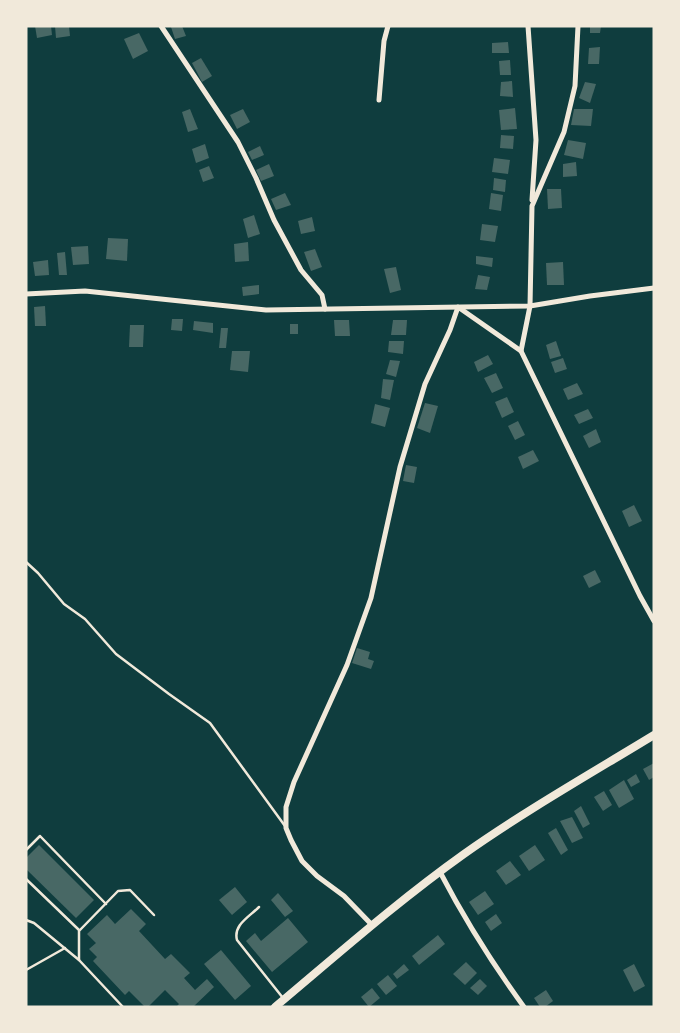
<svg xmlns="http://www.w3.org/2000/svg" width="680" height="1033" font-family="Arial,sans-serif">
  <rect width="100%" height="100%" fill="#0f3d3e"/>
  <g fill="#486865">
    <polygon points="35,26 51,26 52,35 37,38"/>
    <polygon points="55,26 69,26 70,36 56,38"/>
    <polygon points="174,26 182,26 186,36 175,39 171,27"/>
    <polygon points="590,26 601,26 600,33 590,33"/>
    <polygon points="139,33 148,51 133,59 124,39"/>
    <polygon points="508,42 509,53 492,53 492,43"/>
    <polygon points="600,47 599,64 588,64 589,48"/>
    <polygon points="201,58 212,76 202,82 192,63"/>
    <polygon points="510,60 511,75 500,75 499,61"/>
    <polygon points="512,81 513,97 500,96 501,82"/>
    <polygon points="585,82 596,84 590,103 579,98"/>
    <polygon points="515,108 517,129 501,130 499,110"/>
    <polygon points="190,109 198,129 188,132 182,112"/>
    <polygon points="243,109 250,122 237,129 230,115"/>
    <polygon points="574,109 593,109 591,126 571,125"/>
    <polygon points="501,135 514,136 513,149 500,148"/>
    <polygon points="568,140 586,143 583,159 564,155"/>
    <polygon points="205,144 209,158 196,163 192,149"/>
    <polygon points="260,146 264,155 252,160 248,152"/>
    <polygon points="494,158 510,160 508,174 492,172"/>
    <polygon points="576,162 577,176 563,177 563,164"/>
    <polygon points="269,164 274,176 261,181 256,170"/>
    <polygon points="209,166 214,178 203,182 199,170"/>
    <polygon points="494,178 506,180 505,192 493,190"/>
    <polygon points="547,189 561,189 562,208 548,209"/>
    <polygon points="285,193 291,205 276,210 271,199"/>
    <polygon points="491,193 503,195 501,211 489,209"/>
    <polygon points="254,215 260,234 248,238 243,219"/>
    <polygon points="312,217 315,231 301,234 298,221"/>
    <polygon points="482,224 498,226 495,242 480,240"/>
    <polygon points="108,238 128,239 127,261 106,259"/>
    <polygon points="248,242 249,261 235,262 234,244"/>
    <polygon points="88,246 89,264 73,265 71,247"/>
    <polygon points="315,249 322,267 311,271 304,252"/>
    <polygon points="65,252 67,275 59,275 57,253"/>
    <polygon points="476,256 493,258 492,267 476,264"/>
    <polygon points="48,260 49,275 35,276 33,262"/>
    <polygon points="563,262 564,285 547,285 546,263"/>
    <polygon points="396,267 401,290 390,293 384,269"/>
    <polygon points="478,275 490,277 487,290 475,289"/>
    <polygon points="259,285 259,294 243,296 242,287"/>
    <polygon points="45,306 46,326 35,326 34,307"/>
    <polygon points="172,319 183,319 182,331 171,330"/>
    <polygon points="334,320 349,320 350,336 335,336"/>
    <polygon points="393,320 407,320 406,335 391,335"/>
    <polygon points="194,321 213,323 213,333 193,330"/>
    <rect x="290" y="324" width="8" height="10"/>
    <polygon points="130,325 144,325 143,347 129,347"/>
    <polygon points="221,328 228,328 226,348 219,348"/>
    <polygon points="389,341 404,341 403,354 388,352"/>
    <polygon points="556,341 561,356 550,359 546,345"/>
    <polygon points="232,351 250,351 248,372 230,370"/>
    <polygon points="488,355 493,364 478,372 474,362"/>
    <polygon points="563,358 567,369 555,373 551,362"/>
    <polygon points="390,360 400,361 396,377 386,374"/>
    <polygon points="496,373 503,388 492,393 484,378"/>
    <polygon points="383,379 394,380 390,400 381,398"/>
    <polygon points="577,383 583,394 568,400 563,389"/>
    <polygon points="507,397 514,412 502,418 495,402"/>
    <polygon points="425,403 438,406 430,433 417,428"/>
    <polygon points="375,404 390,408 385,427 371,423"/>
    <polygon points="588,409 593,418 579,424 574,415"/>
    <polygon points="518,421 525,435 515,440 508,426"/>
    <polygon points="596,429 601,442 589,448 583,436"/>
    <polygon points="533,450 539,461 523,469 518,457"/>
    <polygon points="406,465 417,467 414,483 403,481"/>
    <polygon points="634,505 642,521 629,527 622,511"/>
    <polygon points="595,570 601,582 589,588 583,576"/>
    <polygon points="357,648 370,652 368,659 374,661 371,669 352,663"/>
    <polygon points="654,763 654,777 649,780 643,769"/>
    <polygon points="636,774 640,782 631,787 627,780"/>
    <polygon points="624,780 634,799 619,808 609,790"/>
    <polygon points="604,791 612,805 603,811 594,797"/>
    <polygon points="581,806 590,824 583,828 574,811"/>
    <polygon points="572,817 583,838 572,843 560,821"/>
    <polygon points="556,828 568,850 561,855 548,833"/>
    <polygon points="39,845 94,900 76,918 26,869 26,858"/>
    <polygon points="535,845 545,860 529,871 519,856"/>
    <polygon points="510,861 521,875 506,885 496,871"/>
    <polygon points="235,887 247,902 232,915 219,900"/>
    <polygon points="485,891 494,904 478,915 469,902"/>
    <polygon points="278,893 293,911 285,917 271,900"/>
    <polygon points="131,909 146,924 139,931 165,959 171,954 190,973 184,978 195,990 207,979 214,987 193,1007 176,1007 179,1004 165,990 148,1007 145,1007 129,991 125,995 93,961 97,957 89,949 96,943 87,934 107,915 115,924"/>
    <polygon points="496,914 502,923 491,931 485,922"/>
    <polygon points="288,918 308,942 272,972 246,941 255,933 261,941"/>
    <polygon points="438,935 445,944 419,965 412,956"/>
    <polygon points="221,950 251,986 235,1000 204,964"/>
    <polygon points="466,962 477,973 465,985 453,974"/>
    <polygon points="404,964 409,970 397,979 393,974"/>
    <polygon points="634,964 645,986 634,992 623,970"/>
    <polygon points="388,975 397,986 386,995 377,984"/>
    <polygon points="480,979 487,986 478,995 470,988"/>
    <polygon points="372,988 380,998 369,1007 361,997"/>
    <polygon points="546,990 553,1001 545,1007 540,1007 534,998"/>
  </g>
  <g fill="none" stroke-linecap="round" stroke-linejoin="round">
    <g stroke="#f1e9da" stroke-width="2.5">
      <polyline points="26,562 38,573 64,604 85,619 116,654 169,694 210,723 285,826"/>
      <polyline points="26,850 40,836 106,904"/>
      <polyline points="26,879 79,930"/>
      <path d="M259,907C249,917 233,925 237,940L283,998"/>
      <polyline points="26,920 34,923 79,960 123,1007"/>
      <polyline points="79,960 79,931 118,891 130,890 154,915"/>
      <polyline points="26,970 65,948"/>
    </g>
    <g stroke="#f1e9da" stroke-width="5">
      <polyline points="161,26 238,142 256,178 274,220 301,270 322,295 325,309"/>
      <polyline points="528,26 536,140 532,200"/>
      <polyline points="578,26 575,86 564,132 532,206 530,306 521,351 640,596 654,621"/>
      <polyline points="379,100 384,41 388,26"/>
      <polyline points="26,294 85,291 266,310 530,306 590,296 654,288"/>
      <path d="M440,872C465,920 492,963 524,1007"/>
      <polyline points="372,925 344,896 317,876 302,861 291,840 286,828 286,807 294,782 347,665 371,598 400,467 425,384 450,330 458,307 521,351"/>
    </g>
    <path stroke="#f1e9da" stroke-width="8" d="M275,1007C337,955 398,901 464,854C525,811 590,774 654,735"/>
  </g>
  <rect width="680" height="1033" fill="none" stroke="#f1e9da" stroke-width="55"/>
</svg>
